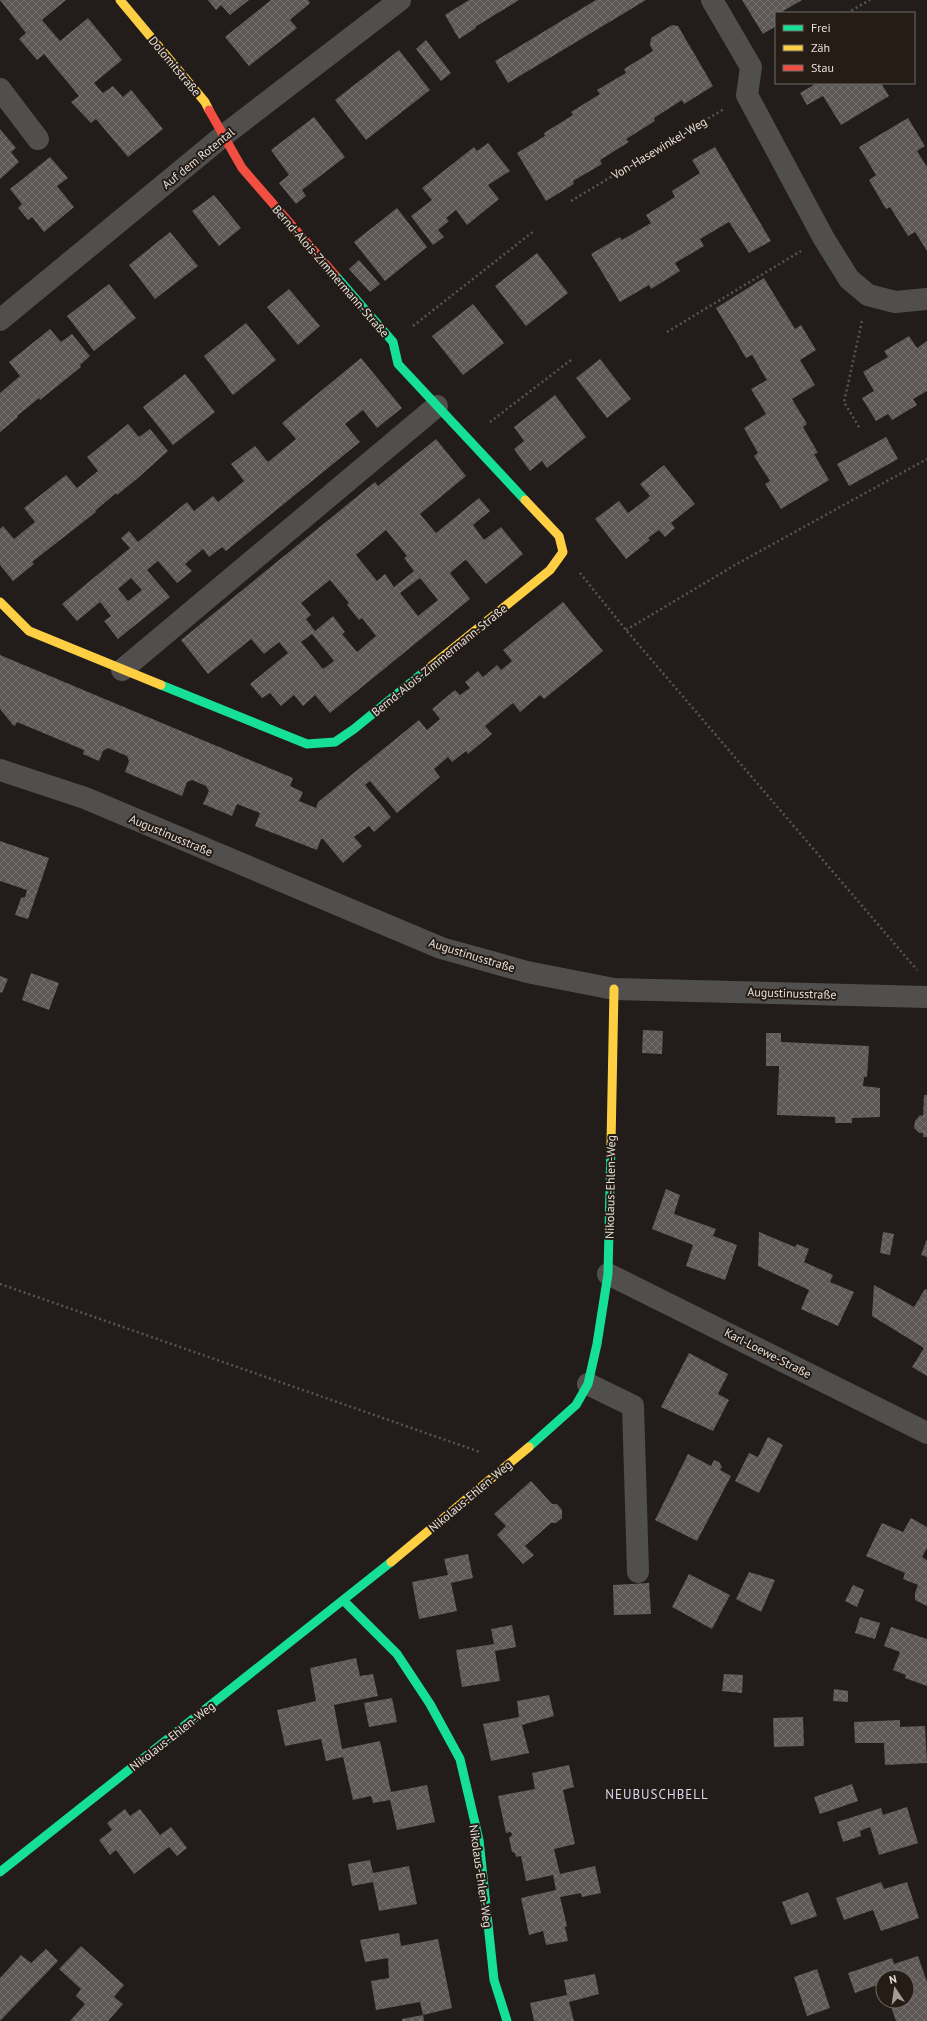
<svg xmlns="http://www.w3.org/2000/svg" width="927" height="2021" font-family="'PT Sans',sans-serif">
  <defs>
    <pattern id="building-cross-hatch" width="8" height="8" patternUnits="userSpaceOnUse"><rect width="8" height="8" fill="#5d5856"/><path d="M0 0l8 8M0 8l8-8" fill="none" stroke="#74706e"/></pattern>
  </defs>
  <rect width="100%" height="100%" fill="#221d1a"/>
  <g fill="url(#building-cross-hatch)" fill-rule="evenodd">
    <polygon points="0,0 66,0 42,20 60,41 88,18 122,60 94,83 103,93 113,86 123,97 131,90 163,129 128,157 96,119 91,123 71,102 79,96 44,54 37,60 19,39 26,33"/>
    <polygon points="208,0 249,0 230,15 221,5 216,10"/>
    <polygon points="271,0 308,0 310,3 290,20 297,28 249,66 225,37"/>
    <polygon points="469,0 519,0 475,27 476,28 459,39 445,15"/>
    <polygon points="596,0 646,0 508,83 495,61"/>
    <polygon points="742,0 802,0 783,11 784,13 776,13 776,26 763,34"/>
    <polygon points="672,25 678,26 713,86 684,104 682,100 654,118 655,121 626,139 629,142 600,160 602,164 573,181 574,184 546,201 517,153 545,136 544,133 573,115 571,112 600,94 597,90 626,73 624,69 653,51 650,45 651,38"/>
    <polygon points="426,40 451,73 441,81 416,49"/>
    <polygon points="399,50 430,90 366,140 335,100"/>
    <polygon points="817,83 881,83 889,96 841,125 823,96 807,105 800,93"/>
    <polygon points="314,117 345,157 302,190 306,196 296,204 279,183 289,175 271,150"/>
    <polygon points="908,118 925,146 917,151 927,167 927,251 915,232 908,236 890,207 886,209 869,180 876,175 859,147"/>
    <polygon points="0,129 16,148 11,152 19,162 0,179"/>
    <polygon points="488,143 510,171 488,185 499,199 467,225 456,210 446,218 449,221 438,230 444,237 433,245 411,216 432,200 422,188 474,147 477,151"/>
    <polygon points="715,147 771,241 749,253 729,222 700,239 704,246 675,263 680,271 651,289 649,285 620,302 591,254 620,237 622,240 651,223 646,215 675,197 672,191 700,173 692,160"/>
    <polygon points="50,157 68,178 57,186 74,207 44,232 32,217 28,220 18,208 22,204 10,189"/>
    <polygon points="214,195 241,228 219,246 192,211"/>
    <polygon points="397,208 427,247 385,281 354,242"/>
    <polygon points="170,232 198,266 155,299 129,265"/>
    <polygon points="537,253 568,293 526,326 495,286"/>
    <polygon points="359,260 380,284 370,292 349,269"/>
    <polygon points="764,278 795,329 801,325 816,350 800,360 815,385 792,399 807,424 803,427 818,453 814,454 829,480 781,509 765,484 770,481 754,456 758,453 744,428 766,414 751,389 767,380 752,355 746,358 716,308"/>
    <polygon points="109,284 136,318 94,351 67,316"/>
    <polygon points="289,289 320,326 298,345 267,307"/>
    <polygon points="473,304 504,343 463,375 432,336"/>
    <polygon points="246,323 276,360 233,395 204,356"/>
    <polygon points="50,329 61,342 72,334 90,356 80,365 81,367 40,400 39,398 17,416 18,417 0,432 0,393 20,376 9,362"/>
    <polygon points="909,336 917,348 927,341 927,391 913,399 917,405 892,420 888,414 876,421 862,398 874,391 863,372 888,357 884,351"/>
    <path d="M361,358L402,408L377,428L363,410L345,424L360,442L226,551L222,547L209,557L203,549L185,564L192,571L177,583L158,561L147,570L170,597L118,639L104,621L111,616L100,602L77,621L62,604L130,548L121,538L129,531L138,542L187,502L194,511L213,496L218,502L244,481L231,464L255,446L268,462L296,439L282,423ZM131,578L142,590L128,601L118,589Z"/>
    <polygon points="600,359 631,399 607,418 576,378"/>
    <polygon points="185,374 215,412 173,445 143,407"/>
    <polygon points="555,395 586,437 547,468 542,461 530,471 514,449 524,441 514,427"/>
    <polygon points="128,424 139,437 150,429 168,451 138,478 117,495 116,493 95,511 96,512 32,562 34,564 13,581 0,565 0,529 3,526 14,539 35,522 24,508 66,475 77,488 98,471 87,457"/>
    <polygon points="886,437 898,459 849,486 837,464"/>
    <path d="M436,439L466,476L420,514L436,533L479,498L490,511L473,525L484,540L501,527L523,554L486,584L467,561L465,560L450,573L470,599L330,713L315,695L303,706L294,695L281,706L270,693L262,698L250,684L288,653L279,642L264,654L251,639L208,674L181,640L375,482L378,486ZM386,530L407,556L404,558L414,571L394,587L385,574L377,581L356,555ZM420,578L438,600L418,616L400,593ZM330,580L349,603L347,605L359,620L362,618L376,636L357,652L342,634L345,632L333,616L315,631L306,619L311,615L301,603ZM312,634L334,661L323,669L301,642Z"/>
    <polygon points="664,465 695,504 671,523 675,528 665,537 659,530 648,538 650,540 626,559 595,519 619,501 628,513 639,505 650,496 640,484"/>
    <polygon points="563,602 603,651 544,699 540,695 520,712 513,703 485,726 492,734 468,754 466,751 452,762 448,757 434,769 440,777 397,813 370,781 365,785 391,817 374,832 369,826 354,837 362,846 343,863 323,839 321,839 317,850 255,826 260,813 237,804 232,816 203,804 209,791 206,786 192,780 187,782 182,796 125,772 129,761 127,756 108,748 103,751 99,761 83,754 84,750 17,722 15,726 13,725 0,709 0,655 293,778 290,786 303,792 299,801 316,808 318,802 419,720 427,730 440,719 432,709 455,690 460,695 470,688 465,682 478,671 483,677 497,665 501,670 512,661 503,650"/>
    <polygon points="0,841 49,858 28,919 15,915 21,898 25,897 27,890 0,881"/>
    <polygon points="31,973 59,983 49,1010 22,1000"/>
    <polygon points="0,976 8,979 2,993 0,992"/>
    <polygon points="643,1030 663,1031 662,1054 642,1053"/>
    <polygon points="766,1033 781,1033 781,1042 869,1046 867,1077 864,1077 863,1086 880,1088 880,1117 852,1118 852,1123 835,1123 835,1117 777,1115 779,1066 766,1066"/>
    <polygon points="924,1095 927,1095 927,1137 923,1137 923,1133 919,1133 914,1128 915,1121 920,1115 923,1116"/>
    <polygon points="666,1189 680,1195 674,1214 716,1229 713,1236 737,1245 725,1280 686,1266 693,1245 652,1229"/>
    <polygon points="759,1232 795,1247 797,1244 809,1249 804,1262 833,1275 830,1282 854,1292 838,1326 801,1309 809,1290 758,1266"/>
    <polygon points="883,1232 894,1234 890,1255 880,1253"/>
    <polygon points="927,1239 927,1257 921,1255"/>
    <polygon points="874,1285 914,1307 925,1289 927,1290 927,1376 912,1367 924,1348 872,1316"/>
    <polygon points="689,1353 728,1374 718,1394 729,1400 713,1431 661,1407"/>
    <polygon points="768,1437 783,1445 759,1493 735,1481 749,1453 758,1457"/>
    <polygon points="688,1454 711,1466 714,1460 719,1462 722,1467 720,1470 731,1476 697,1541 655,1520"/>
    <polygon points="531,1481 552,1504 557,1504 562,1510 562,1518 556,1523 551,1523 525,1546 534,1555 523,1564 497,1535 506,1526 494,1514"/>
    <polygon points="911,1518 927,1527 927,1548 922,1557 927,1560 927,1606 915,1600 915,1593 918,1585 903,1579 905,1573 866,1556 882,1523 903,1532"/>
    <polygon points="468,1554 473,1578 451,1583 457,1611 419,1619 412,1582 448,1575 444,1559"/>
    <polygon points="749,1572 775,1580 761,1612 736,1599"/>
    <polygon points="689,1574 730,1595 712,1629 672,1607"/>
    <polygon points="649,1583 651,1614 614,1615 613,1585"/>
    <polygon points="853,1585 864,1590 857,1607 845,1601"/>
    <polygon points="860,1617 880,1623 875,1639 855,1633"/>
    <polygon points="512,1625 516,1647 495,1651 500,1681 462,1687 456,1650 494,1644 491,1629"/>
    <polygon points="891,1627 927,1639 927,1686 905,1678 906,1675 893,1670 900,1652 884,1646"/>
    <polygon points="356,1658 360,1676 373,1674 378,1696 334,1705 342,1749 380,1741 391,1792 427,1785 435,1822 397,1830 390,1800 373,1803 371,1796 353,1800 343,1757 326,1761 321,1739 285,1746 277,1710 316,1701 310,1668"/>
    <polygon points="724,1674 743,1675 742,1693 722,1691"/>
    <polygon points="834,1689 848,1691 848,1702 833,1701"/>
    <polygon points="549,1695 554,1716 522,1725 529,1753 491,1761 483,1724 519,1717 517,1701"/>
    <polygon points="392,1698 397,1722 369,1727 364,1703"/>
    <polygon points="803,1717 804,1746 774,1747 773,1718"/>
    <polygon points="900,1720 900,1727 925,1726 927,1763 885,1765 884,1743 855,1743 854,1722"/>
    <polygon points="569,1765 574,1787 563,1790 575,1844 554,1849 560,1874 595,1866 601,1893 582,1897 581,1893 560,1897 567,1926 565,1927 568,1941 546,1945 543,1931 529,1935 521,1898 556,1890 553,1875 526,1881 521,1856 516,1857 515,1853 512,1852 509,1838 512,1835 511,1832 506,1833 498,1796 535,1789 532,1773"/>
    <polygon points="852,1784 858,1801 820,1814 814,1797"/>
    <polygon points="907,1807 918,1843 879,1855 870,1827 860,1831 861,1836 843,1842 837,1822 881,1808 883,1815"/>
    <polygon points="125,1809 130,1816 140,1809 160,1835 171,1827 187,1848 177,1856 169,1847 134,1874 116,1850 110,1855 99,1840 112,1830 107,1823"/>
    <polygon points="370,1860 373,1873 409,1866 417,1904 379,1911 373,1882 352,1886 348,1864"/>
    <polygon points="881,1882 884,1889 907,1882 919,1918 881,1931 873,1910 844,1920 836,1898"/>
    <polygon points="808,1892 817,1916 791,1925 782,1902"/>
    <polygon points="399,1933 401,1946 438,1939 452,2008 423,2015 420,2002 376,2010 371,1981 389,1978 388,1958 365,1962 360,1940"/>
    <polygon points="81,1946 124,1985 114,1997 123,2004 108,2021 70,2021 85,2004 76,1996 81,1989 59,1969"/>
    <polygon points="46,1949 58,1961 0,2021 0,1978 21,1955 31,1963"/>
    <polygon points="918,1956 927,1982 927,2021 896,2021 889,2001 907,2001 907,1977 883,1977 883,1983 855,1993 848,1973 892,1958 894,1964"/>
    <polygon points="817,1969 830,2008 807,2016 794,1977"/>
    <polygon points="595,1974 599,1994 569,2002 574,2021 534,2021 530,2003 567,1995 564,1980"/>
    <polygon points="423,2015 424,2021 402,2021 402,2019"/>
  </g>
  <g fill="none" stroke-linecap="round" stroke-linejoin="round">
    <g stroke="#585553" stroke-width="2.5" stroke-dasharray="2 3" stroke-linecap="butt">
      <polyline points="847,13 870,0"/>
      <polyline points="571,201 724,109"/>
      <polyline points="413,326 534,231"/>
      <polyline points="667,332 801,251"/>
      <polyline points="490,422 571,360"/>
      <polyline points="859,427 844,402 862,321"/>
      <polyline points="580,573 626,630 917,970"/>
      <polyline points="626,630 735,565 927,459"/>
      <polyline points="0,1284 480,1452"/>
    </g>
    <g stroke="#514f4e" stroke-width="22">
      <polyline points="712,0 751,67 747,95 823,237 849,279 868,295 895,302 927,299"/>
      <polyline points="0,89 38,139"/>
      <polyline points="0,320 223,136 400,0"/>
      <polyline points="122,670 437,406"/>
      <polyline points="0,770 85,798 441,948 527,972 614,989 927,997"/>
      <polyline points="608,1274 927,1433"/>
      <polyline points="588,1384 633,1406 638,1572"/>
    </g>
    <g stroke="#16e098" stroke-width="9">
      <polyline points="335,275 393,342 398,364 525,500"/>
      <polyline points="161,685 307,744 335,742 354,729 430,667"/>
      <polyline points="529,1447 576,1405 588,1384 597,1344 608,1274 611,1144"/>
      <polyline points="344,1601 397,1654 430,1704 460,1759 479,1840 494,1980 507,2021"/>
      <polyline points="0,1872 391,1562"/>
    </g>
    <g stroke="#ffcf43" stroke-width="9">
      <polyline points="120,0 205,102 209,110"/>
      <polyline points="0,602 29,631 161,685"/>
      <polyline points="430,667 550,570 563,552 559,536 525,500"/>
      <polyline points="611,1144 614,989"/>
      <polyline points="391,1562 529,1447"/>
    </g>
    <polyline stroke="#f24e42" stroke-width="9" points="209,110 242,168 335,275"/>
  </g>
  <g text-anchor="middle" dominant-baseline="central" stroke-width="4" stroke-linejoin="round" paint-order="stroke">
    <g font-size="12" fill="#e7e0db" stroke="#251c16">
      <text transform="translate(175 66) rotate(50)">Dolomitstraße</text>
      <text transform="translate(659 148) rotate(-31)">Von-Hasewinkel-Weg</text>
      <text transform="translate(198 158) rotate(-39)">Auf dem Rotental</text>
      <text transform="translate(331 271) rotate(49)">Bernd-Alois-Zimmermann-Straße</text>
      <text transform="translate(439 660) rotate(-39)">Bernd-Alois-Zimmermann-Straße</text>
      <text transform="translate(171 835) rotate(23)">Augustinusstraße</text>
      <text transform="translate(472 955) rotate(17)">Augustinusstraße</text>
      <text transform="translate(792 993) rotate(2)">Augustinusstraße</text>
      <text transform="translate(610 1187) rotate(-89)">Nikolaus-Ehlen-Weg</text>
      <text transform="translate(768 1353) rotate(27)">Karl-Loewe-Straße</text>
      <text transform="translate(470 1496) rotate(-40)">Nikolaus-Ehlen-Weg</text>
      <text transform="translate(172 1736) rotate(-38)">Nikolaus-Ehlen-Weg</text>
      <text transform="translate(481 1876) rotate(82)">Nikolaus-Ehlen-Weg</text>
    </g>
    <g font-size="13" letter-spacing="1" fill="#d8daf7" stroke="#251c16">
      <text x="657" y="1794">NEUBUSCHBELL</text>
    </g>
  </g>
  <rect x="775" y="12" width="140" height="72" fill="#251c16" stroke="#736a65"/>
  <rect x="783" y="25" width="20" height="6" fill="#16e098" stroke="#736a65"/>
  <text x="811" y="32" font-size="12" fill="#e7e0db">Frei</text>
  <rect x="783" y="45" width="20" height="6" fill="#ffcf43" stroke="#736a65"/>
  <text x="811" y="52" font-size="12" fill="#e7e0db">Zäh</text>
  <rect x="783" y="65" width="20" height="6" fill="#f24e42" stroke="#736a65"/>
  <text x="811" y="72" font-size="12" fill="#e7e0db">Stau</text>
  <g transform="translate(895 1989) rotate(347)"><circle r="19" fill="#251c16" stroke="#736a65"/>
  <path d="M0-3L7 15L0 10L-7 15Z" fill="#a29c97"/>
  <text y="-6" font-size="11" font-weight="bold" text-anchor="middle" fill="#e7e0db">N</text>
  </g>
</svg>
